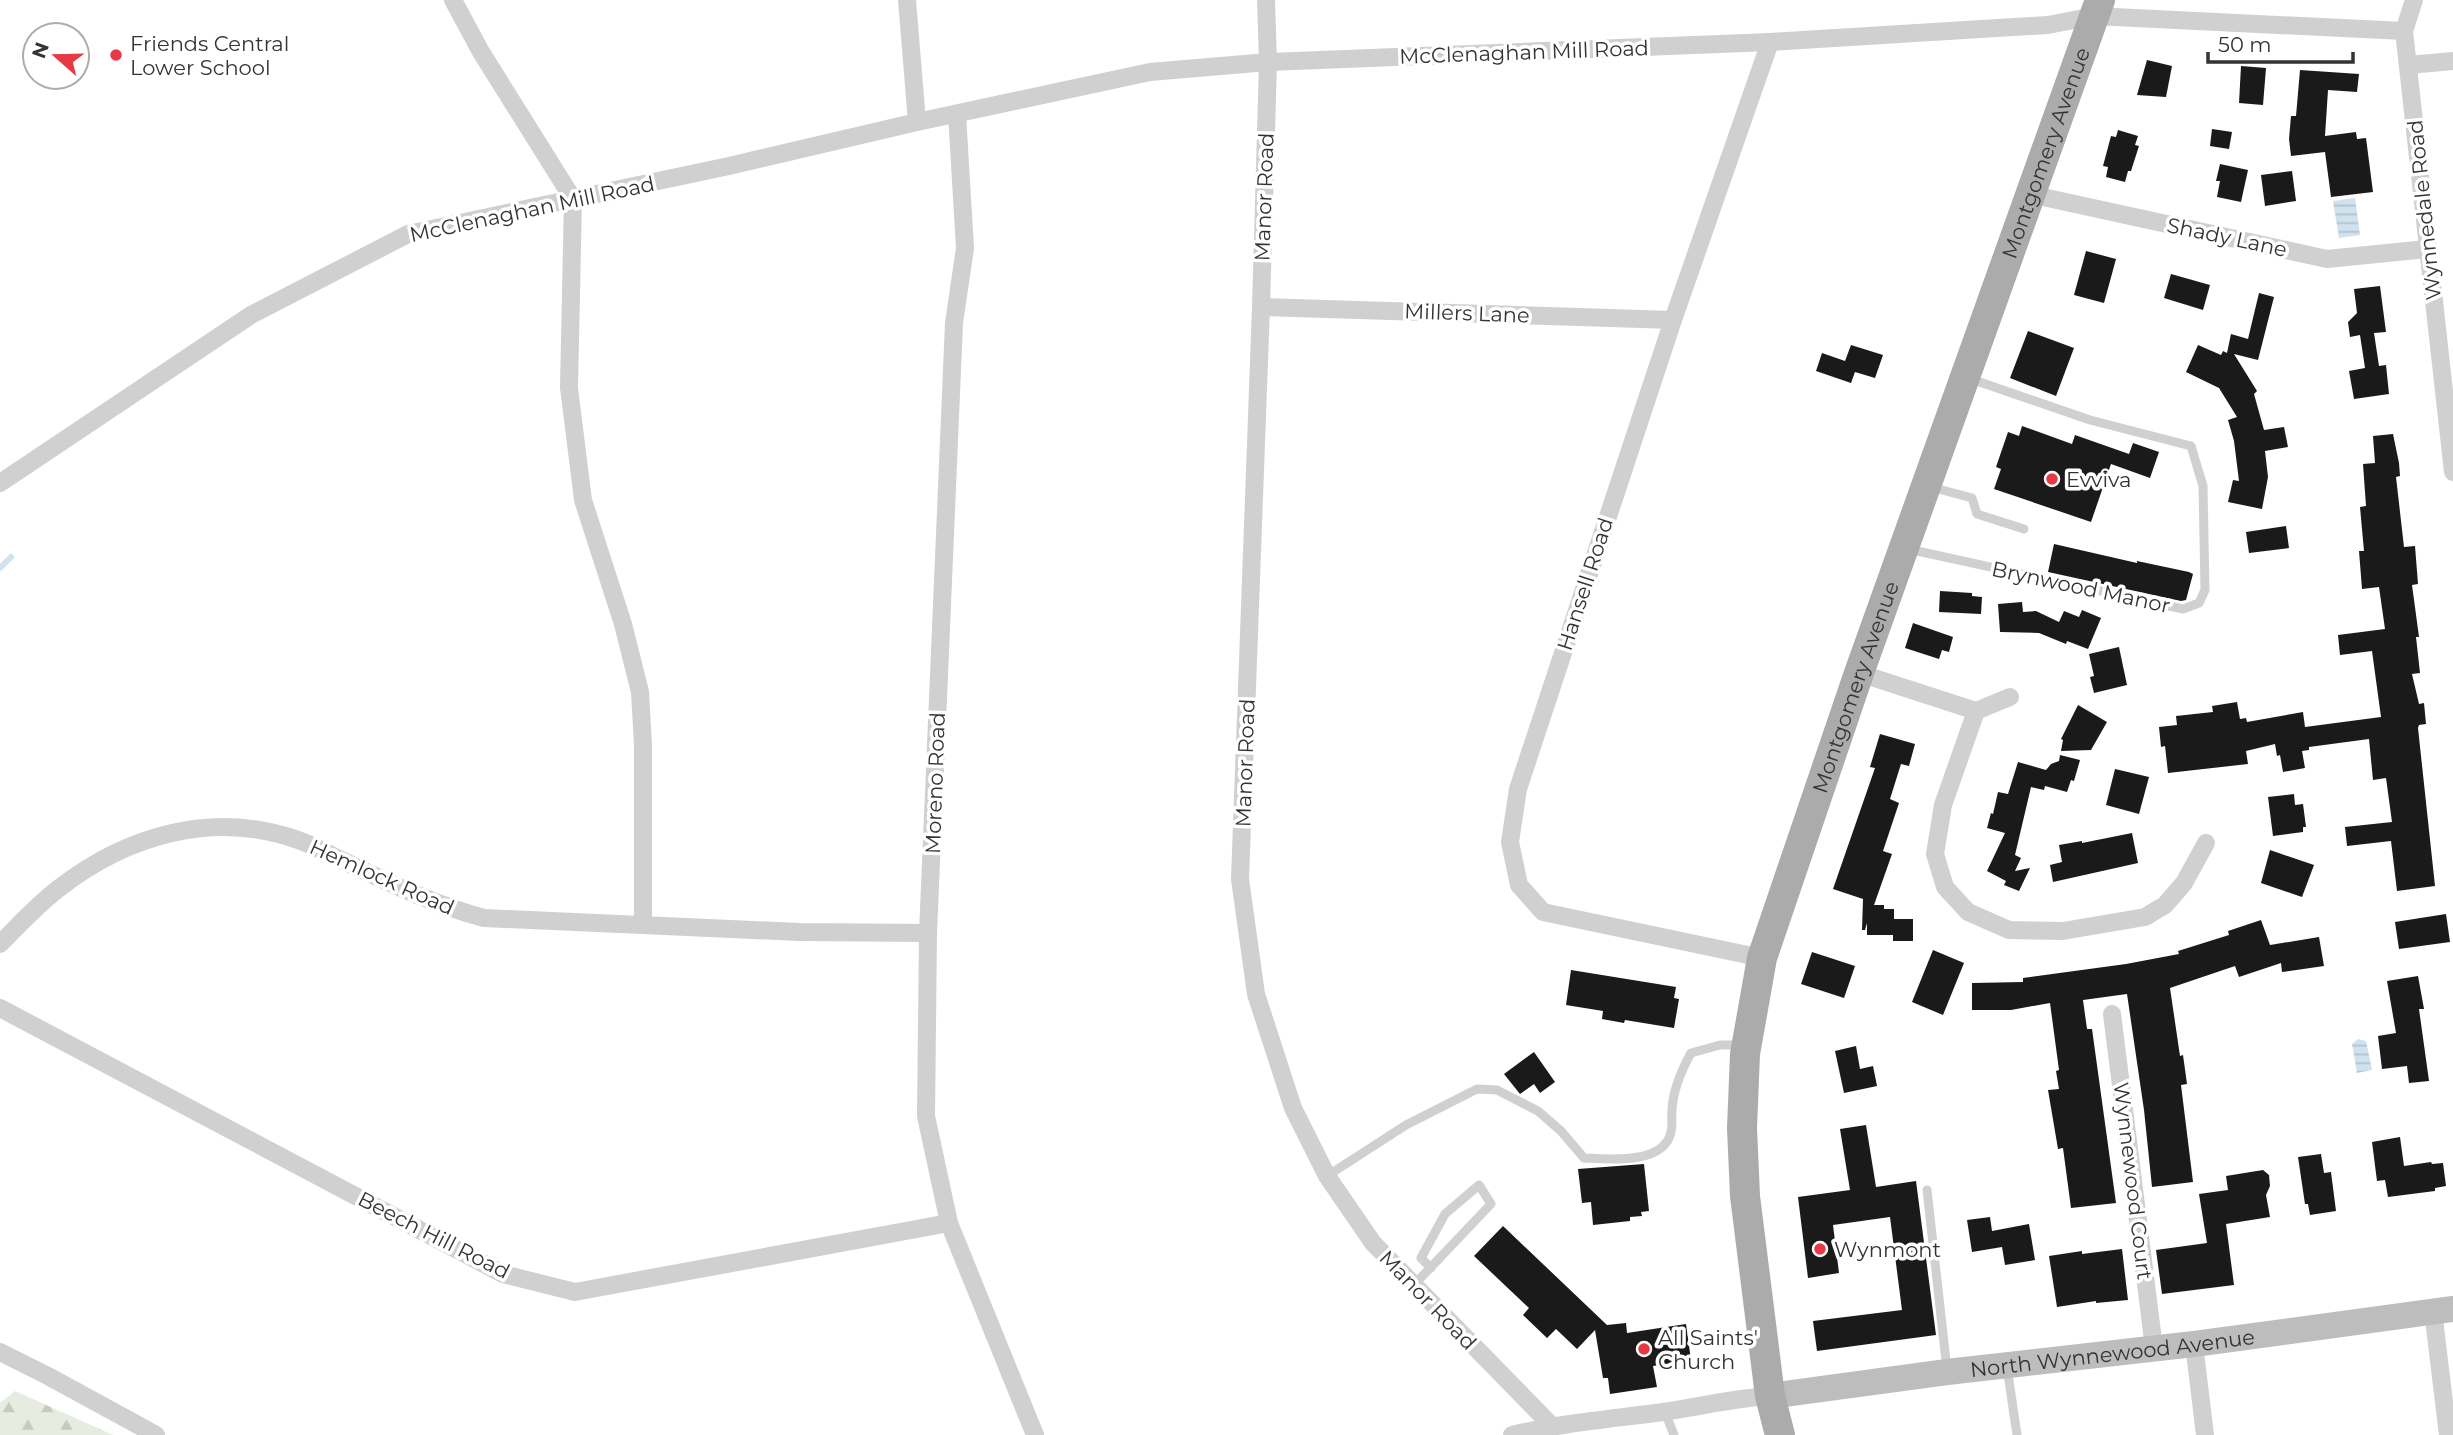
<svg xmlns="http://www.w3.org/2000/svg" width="2453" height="1435" font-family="Montserrat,sans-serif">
  <defs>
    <pattern id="forest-firs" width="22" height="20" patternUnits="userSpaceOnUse" patternTransform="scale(1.75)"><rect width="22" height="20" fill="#e6ecdf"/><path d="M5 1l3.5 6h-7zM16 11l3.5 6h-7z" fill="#c6cbc0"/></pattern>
    <pattern id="water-rules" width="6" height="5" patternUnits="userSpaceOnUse" patternTransform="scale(1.75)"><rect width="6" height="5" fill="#cfe2ee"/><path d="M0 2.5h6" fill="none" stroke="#b2c2cd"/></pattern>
  </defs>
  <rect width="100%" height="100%" fill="#fff"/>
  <polygon fill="url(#forest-firs)" points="15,1391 113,1435 0,1435 0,1403"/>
  <g fill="url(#water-rules)">
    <polygon points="2355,198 2360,235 2339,238 2333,201"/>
    <polygon points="2358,1039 2366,1041 2372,1070 2357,1073 2352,1044"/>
  </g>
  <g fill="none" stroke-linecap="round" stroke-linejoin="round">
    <polyline stroke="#cfe2ee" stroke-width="6" points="0,568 11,557"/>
  </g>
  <g fill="#1a1a1a">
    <polygon points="2147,60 2172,66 2166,97 2137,95"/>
    <polygon points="2241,66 2266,68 2263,105 2239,103"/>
    <polygon points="2300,70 2359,74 2357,92 2328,90 2325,136 2356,132 2357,139 2366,138 2373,192 2331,197 2325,152 2291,156 2289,139 2291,116 2296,116"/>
    <polygon points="2212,129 2232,132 2229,149 2210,146"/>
    <polygon points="2118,130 2138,136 2135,145 2139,146 2131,171 2128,171 2125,182 2106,177 2108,167 2103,166 2111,136 2116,137"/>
    <polygon points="2220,164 2248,170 2241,202 2217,197 2220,181 2216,181"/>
    <polygon points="2292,171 2296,201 2265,206 2261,175"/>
    <polygon points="2086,251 2116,259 2104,303 2074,295"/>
    <polygon points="2171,274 2210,285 2203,310 2164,298"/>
    <polygon points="2380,286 2386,332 2374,333 2379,366 2386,365 2389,394 2354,399 2349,371 2365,368 2360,335 2350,337 2348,322 2357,313 2354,289"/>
    <polygon points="2259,293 2274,297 2258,360 2234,354 2257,391 2254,394 2264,430 2284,427 2288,447 2265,451 2268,477 2262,509 2228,502 2233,480 2239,481 2234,441 2228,420 2237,417 2219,388 2186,372 2198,345 2221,355 2223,351 2227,353 2231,334 2248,339"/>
    <polygon points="2028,331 2074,348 2056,396 2010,378"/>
    <polygon points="1851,345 1883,355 1875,378 1855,372 1851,383 1816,371 1822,353 1845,361"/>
    <polygon points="2022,426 2072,444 2075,435 2129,454 2133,443 2159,452 2150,478 2111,464 2091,522 1994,489 2001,469 1996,467 2008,432 2019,436"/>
    <polygon points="2393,434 2399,463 2400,476 2396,477 2404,547 2415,546 2418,584 2412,585 2419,637 2416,637 2420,673 2412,674 2419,704 2424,703 2426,724 2419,725 2418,728 2435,886 2397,891 2391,841 2347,846 2345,827 2392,822 2386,778 2373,780 2369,739 2309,747 2309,750 2302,751 2305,768 2283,772 2280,755 2277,756 2275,744 2246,751 2248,764 2168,773 2165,746 2161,747 2159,727 2177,725 2176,716 2213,712 2212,706 2237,702 2240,719 2246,718 2247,722 2303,712 2305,727 2381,717 2372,651 2340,655 2338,635 2385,629 2379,587 2362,589 2359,551 2364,551 2360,507 2366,506 2363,464 2375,463 2373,436"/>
    <polygon points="2286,526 2289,548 2249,553 2246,532"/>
    <polygon points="2054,544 2137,563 2137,561 2189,572 2193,574 2186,600 2181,601 2048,572"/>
    <polygon points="1940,591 1972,593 1972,596 1982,597 1981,614 1939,612"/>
    <polygon points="2022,602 2023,612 2036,611 2059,622 2064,611 2079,617 2082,610 2101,618 2088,649 2067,641 2066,644 2039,633 2000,632 1998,604"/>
    <polygon points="1913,623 1953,637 1949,652 1942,650 1939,659 1905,648"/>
    <polygon points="2119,647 2127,685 2094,693 2090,677 2094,676 2089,654"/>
    <polygon points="2078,705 2107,722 2091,750 2061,751 2063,740 2061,739"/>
    <polygon points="1880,734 1915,744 1909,766 1901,764 1890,799 1899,803 1883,851 1892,854 1874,905 1884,905 1884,909 1894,909 1894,919 1913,919 1913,941 1893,941 1893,935 1867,935 1867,923 1865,930 1862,930 1863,899 1833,889 1875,768 1870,767"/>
    <polygon points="2060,755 2080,760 2074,781 2071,780 2067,792 2045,786 2044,790 2031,787 2015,855 2021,858 2015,871 2030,868 2019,891 2004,885 2006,881 1987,871 2005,833 1987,828 1991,813 1993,814 1998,792 2008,794 2018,762 2046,770 2051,764 2059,761"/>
    <polygon points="2115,769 2149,777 2139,814 2106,805"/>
    <polygon points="2294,794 2295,805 2303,804 2306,827 2303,827 2303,832 2273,836 2268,797"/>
    <polygon points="2132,833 2138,863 2053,882 2050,865 2062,862 2059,845 2082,841 2082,843"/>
    <polygon points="2270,850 2314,865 2302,897 2261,883"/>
    <polygon points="2446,914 2450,942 2399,949 2395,922"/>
    <polygon points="2261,920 2270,945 2319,937 2324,966 2282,972 2281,963 2239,977 2235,966 2170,988 2180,1056 2183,1055 2187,1084 2181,1085 2193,1182 2152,1187 2144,1110 2127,994 2083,1000 2087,1029 2092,1029 2116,1203 2071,1208 2063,1148 2058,1149 2048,1090 2059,1089 2056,1071 2059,1070 2050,1003 2011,1010 1972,1010 1972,983 2023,982 2023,978 2126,964 2179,954 2178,951 2229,935 2228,931"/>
    <polygon points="1933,950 1964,963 1943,1015 1912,1002"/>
    <polygon points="1812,952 1855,966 1844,998 1801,984"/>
    <polygon points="1571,970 1676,987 1674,998 1679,999 1674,1028 1625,1020 1624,1023 1602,1019 1603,1011 1566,1005"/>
    <polygon points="2418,976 2424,1009 2419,1009 2429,1081 2409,1083 2407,1066 2382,1069 2378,1036 2396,1033 2387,981"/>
    <polygon points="1856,1046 1860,1069 1873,1066 1877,1086 1844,1093 1835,1051"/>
    <polygon points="1534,1052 1555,1082 1540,1093 1534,1084 1520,1094 1504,1074"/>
    <polygon points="1866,1125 1876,1187 1916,1181 1936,1335 1817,1351 1813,1321 1902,1310 1890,1217 1833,1225 1839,1273 1808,1278 1798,1197 1850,1190 1840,1129"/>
    <polygon points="2400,1137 2404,1166 2431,1162 2432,1164 2443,1163 2446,1186 2435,1188 2435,1191 2388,1197 2385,1180 2377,1181 2372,1142"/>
    <polygon points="2321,1154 2324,1173 2331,1172 2336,1211 2310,1215 2308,1204 2305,1204 2298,1157"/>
    <polygon points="1644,1164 1649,1211 1641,1212 1642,1216 1630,1217 1630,1221 1593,1225 1591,1202 1582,1203 1578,1169"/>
    <polygon points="2263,1170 2269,1175 2270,1186 2266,1195 2270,1217 2226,1224 2234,1285 2162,1294 2156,1250 2207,1243 2199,1194 2228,1190 2226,1176"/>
    <polygon points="1990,1217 1992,1231 2029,1224 2035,1260 2005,1265 2002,1247 1972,1252 1967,1220"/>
    <polygon points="1503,1226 1607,1325 1626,1323 1627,1333 1686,1324 1691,1360 1653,1366 1657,1387 1610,1394 1608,1378 1603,1378 1595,1330 1577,1349 1556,1329 1547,1338 1523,1315 1529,1308 1474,1256"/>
    <polygon points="2122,1249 2128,1300 2096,1303 2096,1301 2057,1307 2049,1256 2082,1251 2082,1254"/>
  </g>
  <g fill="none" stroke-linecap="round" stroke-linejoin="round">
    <g stroke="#d0d0d0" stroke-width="9">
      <polyline points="1931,487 1972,498 1977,514 2024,529"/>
      <polyline points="1908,549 2183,609 2199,603 2205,590 2203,486 2191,446 2090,420 1971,379"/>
      <path d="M1327,1176L1406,1125L1477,1089L1497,1090L1538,1111L1561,1131L1584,1158C1609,1159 1664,1165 1671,1132C1673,1125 1671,1117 1672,1110C1673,1089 1681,1071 1691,1053L1720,1045H1741"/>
      <polyline points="1927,1190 1947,1370"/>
      <polyline points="1413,1286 1491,1204 1479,1185 1445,1214 1421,1258 1431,1268"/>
      <polyline points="2007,1367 2017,1435"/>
      <polyline points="1665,1412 1674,1435"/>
    </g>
    <g stroke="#d0d0d0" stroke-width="18">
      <polyline points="453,0 481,52 573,199 569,388 583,500 623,624 640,692 643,745 643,924"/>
      <polyline points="907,0 917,122"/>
      <polyline points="1266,0 1268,62 1261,307 1240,879 1256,994 1293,1108 1327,1176 1373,1243 1551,1425"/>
      <polyline points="2414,0 2404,31 2453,472"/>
      <polyline points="2409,65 2453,61"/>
      <polyline points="957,114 965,248 954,323 928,933 926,1116 949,1223 1035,1435"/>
      <polyline points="2029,194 2327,259 2427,249"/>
      <polyline points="1261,307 1673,320"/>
      <polyline points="0,483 251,315 408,234 729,166 917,122 1150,72 1268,62 1770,42 2048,25 2094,16 2404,31"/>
      <polyline points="1859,673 1976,711 1943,805 1935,854 1945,887 1968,912 2009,930 2063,931 2145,917 2165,905 2184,883 2206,843"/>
      <polyline points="1976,711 2010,697"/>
      <path d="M0,944C19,925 37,905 58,889C127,835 213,810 298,840C313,845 327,853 341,860C388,882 434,905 484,918L799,932L928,933"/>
      <polyline points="1762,958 1543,912 1519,885 1510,842 1518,789 1673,320 1770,42"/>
      <polyline points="0,1008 503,1274 575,1292 949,1223"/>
      <polyline points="2112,1014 2154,1348"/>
      <polyline points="2433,1311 2448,1435"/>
      <polyline points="2194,1344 2205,1435"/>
      <polyline points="0,1352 48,1376 156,1435"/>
      <path d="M1512,1435C1561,1423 1612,1419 1663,1412C1699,1407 1734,1398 1770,1396"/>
    </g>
    <path stroke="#bdbdbd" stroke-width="26" id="s1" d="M1770,1396L1947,1372L2194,1344L2453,1309"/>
    <path stroke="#ababab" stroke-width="30" id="s2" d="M1780,1435L1770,1396L1745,1196L1742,1128L1745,1054L1762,958L1859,673L2100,0"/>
  </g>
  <g fill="#e63946" stroke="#fff" stroke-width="2.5">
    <circle cx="116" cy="55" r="7"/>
    <circle cx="2052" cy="479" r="7"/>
    <circle cx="1820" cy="1249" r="7"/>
    <circle cx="1644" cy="1349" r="7"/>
  </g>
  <g text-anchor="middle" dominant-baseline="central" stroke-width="7" stroke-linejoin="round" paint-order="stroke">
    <g font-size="21" fill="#333" stroke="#fff" text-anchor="start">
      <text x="130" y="43">Friends Central<tspan x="130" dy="24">Lower School</tspan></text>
      <text x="2066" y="479">Evviva</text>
      <text x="1834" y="1249">Wynmont</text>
      <text x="1658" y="1337">All Saints'<tspan x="1658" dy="24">Church</tspan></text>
    </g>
    <g font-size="21" fill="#333" stroke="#fff">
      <text transform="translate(1524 52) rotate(-2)">McClenaghan Mill Road</text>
      <text stroke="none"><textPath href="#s2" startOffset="1335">Montgomery Avenue</textPath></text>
      <text transform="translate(1264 197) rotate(-88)">Manor Road</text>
      <text transform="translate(532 209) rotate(-12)">McClenaghan Mill Road</text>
      <text transform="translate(2424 210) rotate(-96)">Wynnedale Road</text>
      <text transform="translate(2227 237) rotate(12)">Shady Lane</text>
      <text transform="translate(1467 313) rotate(2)">Millers Lane</text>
      <text transform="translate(1585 584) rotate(-72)">Hansell Road</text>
      <text transform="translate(2081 587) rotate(12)">Brynwood Manor</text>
      <text stroke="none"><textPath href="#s2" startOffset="768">Montgomery Avenue</textPath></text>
      <text transform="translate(1245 763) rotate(-88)">Manor Road</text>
      <text transform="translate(935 783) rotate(-88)">Moreno Road</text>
      <text transform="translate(382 877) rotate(24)">Hemlock Road</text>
      <text transform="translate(2133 1181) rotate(83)">Wynnewood Court</text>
      <text transform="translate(434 1235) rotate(27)">Beech Hill Road</text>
      <text transform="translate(1428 1300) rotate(46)">Manor Road</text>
      <text stroke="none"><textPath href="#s1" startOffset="345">North Wynnewood Avenue</textPath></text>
    </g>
  </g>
  <g transform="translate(56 56) rotate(290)"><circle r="33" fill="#ffffff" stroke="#adadad" stroke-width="2"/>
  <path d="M0-5L12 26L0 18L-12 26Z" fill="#e63946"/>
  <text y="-10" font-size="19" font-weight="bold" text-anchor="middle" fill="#333333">N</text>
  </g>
  <path d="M2208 52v10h145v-10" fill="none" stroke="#333333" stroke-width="3.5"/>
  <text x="2218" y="52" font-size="21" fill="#333333" stroke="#ffffff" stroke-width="5" paint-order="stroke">50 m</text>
</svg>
